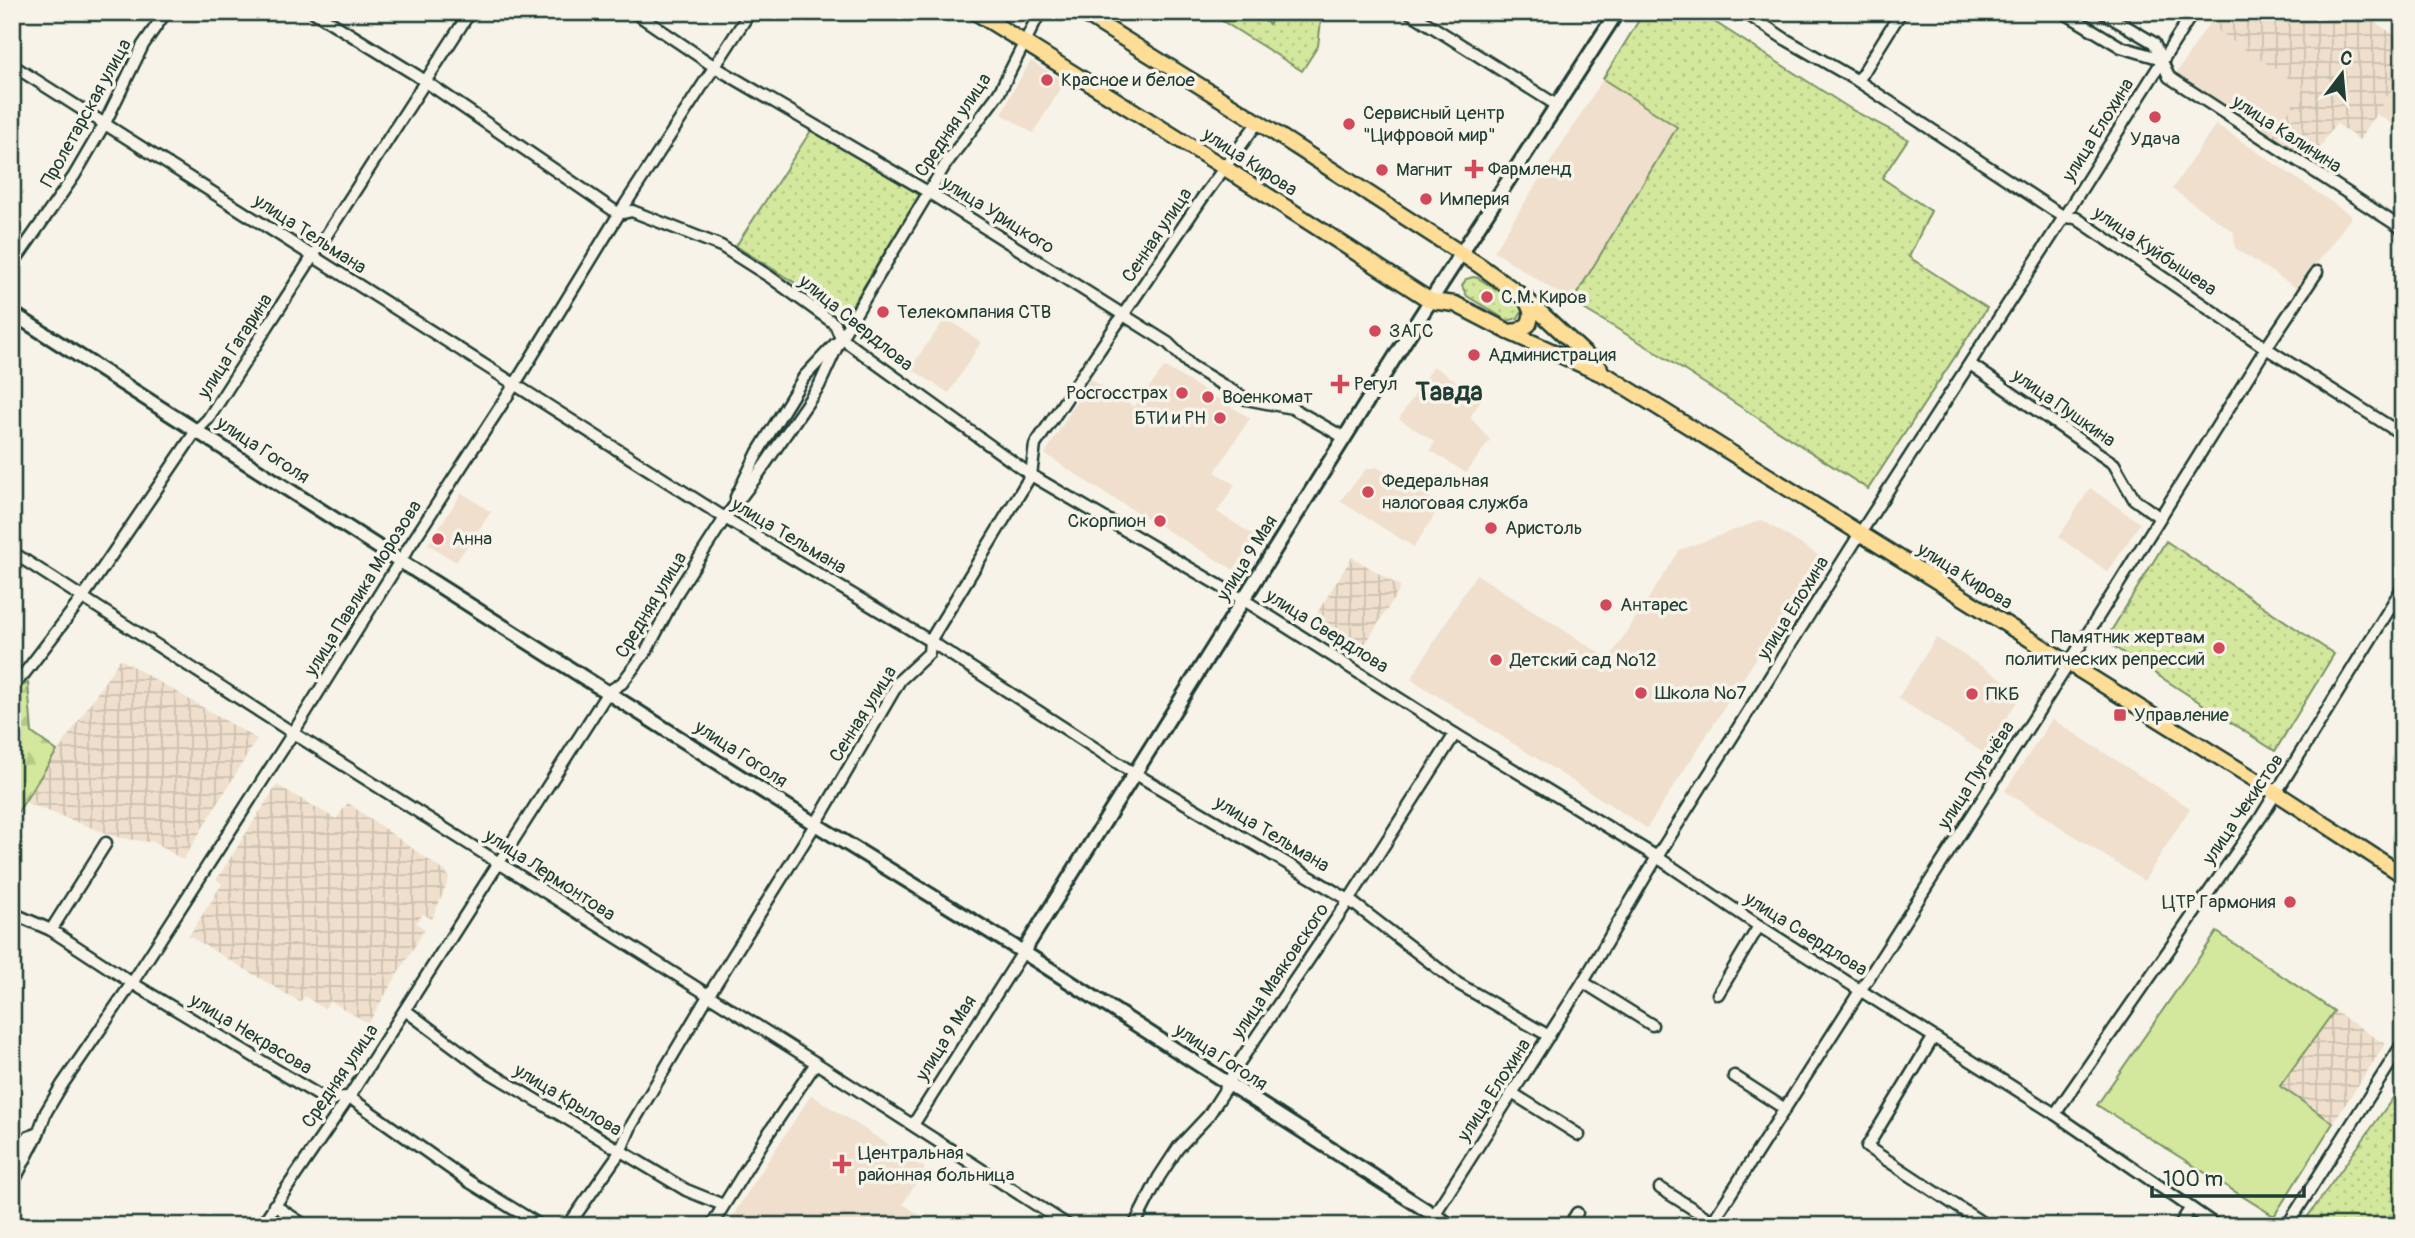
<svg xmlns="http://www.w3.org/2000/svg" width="2415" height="1238" font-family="Pangolin,sans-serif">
  <defs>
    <pattern id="industrial-grid" width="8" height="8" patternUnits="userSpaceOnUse" patternTransform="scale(1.75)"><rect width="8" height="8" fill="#efdfcc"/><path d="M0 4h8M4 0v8" fill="none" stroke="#ccc0b0"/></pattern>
    <pattern id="grass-dots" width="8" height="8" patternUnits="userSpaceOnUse" patternTransform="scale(1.75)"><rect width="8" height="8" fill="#d3e89c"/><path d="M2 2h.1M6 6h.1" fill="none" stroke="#b5c887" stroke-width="1.8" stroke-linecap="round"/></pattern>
    <pattern id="forest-firs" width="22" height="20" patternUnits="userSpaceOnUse" patternTransform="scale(1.75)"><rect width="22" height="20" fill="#d3e89c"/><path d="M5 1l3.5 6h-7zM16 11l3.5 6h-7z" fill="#b5c887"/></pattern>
  </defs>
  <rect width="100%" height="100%" fill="#f7f3e8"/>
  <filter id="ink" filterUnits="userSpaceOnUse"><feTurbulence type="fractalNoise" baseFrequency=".0143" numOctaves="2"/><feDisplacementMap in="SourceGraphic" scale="14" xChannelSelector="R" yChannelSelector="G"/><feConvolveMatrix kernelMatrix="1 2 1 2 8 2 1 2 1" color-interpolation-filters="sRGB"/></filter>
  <g filter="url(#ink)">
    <g fill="#efdfcc">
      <polygon points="2208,25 2305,88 2271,138 2176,74"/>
      <polygon points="1031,61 1065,82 1033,133 1002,114 1011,94"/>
      <polygon points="2403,73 2403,130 2376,114"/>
      <polygon points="1603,79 1677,127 1572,302 1494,251"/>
      <polygon points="2216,124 2352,216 2298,289 2235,248 2234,232 2172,189"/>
      <polygon points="946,318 981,342 949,393 910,368"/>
      <polygon points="1433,366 1482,398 1470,417 1490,440 1466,473 1430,450 1435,442 1399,419"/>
      <polygon points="1165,367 1250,418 1215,472 1235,485 1217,512 1255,536 1234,570 1103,492 1045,454 1090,379 1134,407"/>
      <polygon points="1376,467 1441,505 1414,547 1340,501 1366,469"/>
      <polygon points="2090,488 2140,523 2108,572 2059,537"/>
      <polygon points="462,493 491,512 456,562 428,544"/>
      <polygon points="1762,520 1821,557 1647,828 1411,679 1476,574 1609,659 1680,550"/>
      <polygon points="1936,638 2023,692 1984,753 1898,698"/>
      <polygon points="2052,719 2190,808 2144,881 2005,791"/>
      <polygon points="811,1095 925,1168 903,1204 935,1226 726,1226"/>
    </g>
    <g fill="url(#industrial-grid)">
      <polygon points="2217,12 2360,12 2403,41 2403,73 2359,140 2336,123 2309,164 2271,138 2304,88 2208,25"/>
      <polygon points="1352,557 1401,587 1361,651 1312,621"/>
      <polygon points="120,659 257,739 183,860 152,841 148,842 116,837 24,802"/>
      <polygon points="277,785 336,819 348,803 447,873 449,879 432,919 423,914 416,923 425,929 368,1023 330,1001 324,1009 305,996 300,1002 189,936 222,884 217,879"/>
      <polygon points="2334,1011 2385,1044 2333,1123 2279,1086"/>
    </g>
    <g fill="url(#grass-dots)" stroke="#799268" stroke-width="2">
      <polygon points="1208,12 1238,12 1242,14 1243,12 1252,12 1269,24 1278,12 1322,12 1318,46 1302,71"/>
      <polygon points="1644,12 1699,12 1854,111 1908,139 1882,178 1931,211 1909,257 1987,308 1868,489 1651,349 1572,302 1677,127 1603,79"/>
      <polygon points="812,129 921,194 846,315 736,246"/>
      <polygon points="1473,277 1478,278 1519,304 1522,311 1518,318 1508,321 1467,296 1462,286 1466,279"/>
      <polygon points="2166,541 2334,654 2275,751 2105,641"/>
      <polygon points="2403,1084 2403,1226 2301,1226"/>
    </g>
    <polygon fill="url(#forest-firs)" stroke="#799268" stroke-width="2" points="28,683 32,733 57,751 12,821 12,692"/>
    <polygon fill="#d3e89c" stroke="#799268" stroke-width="2" points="2217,932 2334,1011 2280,1086 2333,1123 2274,1216 2097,1105"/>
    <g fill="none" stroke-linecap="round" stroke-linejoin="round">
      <g stroke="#1f3d34" stroke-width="15">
        <g id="minor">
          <polyline points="314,12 416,75 619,214 632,211 721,246 770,277 835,324 841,338 1031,475 1244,600 1455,734 1657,857 1759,926 2055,1114 2217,1226"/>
          <polyline points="634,12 715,67 928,192 1168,343 1191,366 1246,399 1292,408 1345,438"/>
          <polyline points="1409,12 1558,106"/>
          <polyline points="1744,12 1785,39 1858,81 2064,217 2076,218 2266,348 2403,435"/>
          <polyline points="2063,12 2121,47 2162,59"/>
          <polyline points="2102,12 2154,43 2169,77 2403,229"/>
          <polyline points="12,65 725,518 930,641 1124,767 1349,900 1457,983 1549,1036"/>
          <polyline points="1858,81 1901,12"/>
          <polyline points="12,265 74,176 105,123 143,45 166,12"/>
          <polyline points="1970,364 2114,464 2134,499 2159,517"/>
          <polyline points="736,497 758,452 804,377 836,343"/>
          <polyline points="12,552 293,733 816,1063 1069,1226"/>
          <polyline points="12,686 24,674 83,597 196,431 208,419 470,12"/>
          <polyline points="12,913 51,930 132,983 323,1098 349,1097 468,1181 541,1226"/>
          <polyline points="51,930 106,843"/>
          <polyline points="1583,982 1652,1025"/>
          <polyline points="1718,994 1759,926"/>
          <polyline points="405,1010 484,1069 686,1190 723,1205"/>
          <polyline points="1933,1038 1867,1147 1987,1226"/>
          <polyline points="1734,1076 1785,1109"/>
          <polyline points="1512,1093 1579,1135"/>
          <polyline points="2055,1114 2261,817 2403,587"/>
          <polyline points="913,1125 1023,952"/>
          <polyline points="12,1143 34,1135"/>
          <polyline points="12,1150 23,1147 33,1139"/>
          <polyline points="12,1185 38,1134 46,1112 62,1085 132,983 293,733 400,561 515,384 619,214 750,12"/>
          <polyline points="1660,1188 1712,1221"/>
          <polyline points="274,1205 306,1226"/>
          <polyline points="12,1221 26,1226"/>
          <polyline points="261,1226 349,1097 608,692 622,683 647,650 678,591 725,518 757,476 819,386 841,338 945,165 999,93 1040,12"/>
          <polyline points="568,1226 620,1152 631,1126 708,996 823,812 900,680 929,653 930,641 1031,475 1035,445 1203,197 1258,122"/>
          <polyline points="711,1226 766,1137 816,1063"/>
          <polyline points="1134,1226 1159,1177 1178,1148 1208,1116 1228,1085 1234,1070 1349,900 1455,734"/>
          <polyline points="1427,1226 1583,982 1657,857 1861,532 2064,217 2193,12"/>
          <polyline points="1569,1226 1577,1213"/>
          <polyline points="1710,1226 2068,665 2266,348 2317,272"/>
          <polyline points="2179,1226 2190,1209"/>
          <polyline points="2287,1226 2403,1043"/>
        </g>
      </g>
      <g stroke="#1f3d34" stroke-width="18">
        <g id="tertiary">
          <polyline points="12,313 400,561 815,824 1023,952 1451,1226"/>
          <polyline points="1023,952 1420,317 1617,12"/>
        </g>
      </g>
      <g stroke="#1f3d34" stroke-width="19">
        <g id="primary">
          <polyline points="975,12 1225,168 1431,301 1455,304 1509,332 1611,378 2275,792 2403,875"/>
          <polyline points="1081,12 1258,122 1479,265 1526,299 1600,368"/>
          <polyline points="1509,332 1519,331 1529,324 1532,313 1527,301"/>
        </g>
      </g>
      <use href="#minor" stroke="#f7f3e8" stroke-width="10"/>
      <use href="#tertiary" stroke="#f7f3e8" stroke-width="12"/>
      <use href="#primary" stroke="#fedd96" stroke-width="14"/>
    </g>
  </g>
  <g fill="#d1495b" stroke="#f7f3e8" stroke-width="2.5">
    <circle cx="1047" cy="80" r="7"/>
    <circle cx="2155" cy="117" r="7"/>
    <circle cx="1349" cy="124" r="7"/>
    <path d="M1470.5 158.5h7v7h7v7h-7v7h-7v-7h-7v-7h7z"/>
    <circle cx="1382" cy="170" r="7"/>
    <circle cx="1426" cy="199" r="7"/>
    <circle cx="1487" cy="297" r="7"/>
    <circle cx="883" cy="312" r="7"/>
    <circle cx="1375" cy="331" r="7"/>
    <circle cx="1474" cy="355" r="7"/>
    <path d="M1336.5 373.5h7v7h7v7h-7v7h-7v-7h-7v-7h7z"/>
    <circle cx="1182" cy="393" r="7"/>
    <circle cx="1208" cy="397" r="7"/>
    <circle cx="1220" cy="418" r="7"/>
    <circle cx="1368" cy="492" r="7"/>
    <circle cx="1160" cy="521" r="7"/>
    <circle cx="1491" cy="528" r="7"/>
    <circle cx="438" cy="539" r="7"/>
    <circle cx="1606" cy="605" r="7"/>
    <circle cx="2219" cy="648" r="7"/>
    <circle cx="1496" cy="660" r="7"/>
    <circle cx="1641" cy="693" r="7"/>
    <circle cx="1972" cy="694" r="7"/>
    <rect x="2113" y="708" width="14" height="14" rx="3.5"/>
    <circle cx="2290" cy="902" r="7"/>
    <path d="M838.5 1153.5h7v7h7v7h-7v7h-7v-7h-7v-7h7z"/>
  </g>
  <g text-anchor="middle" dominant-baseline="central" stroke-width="7" stroke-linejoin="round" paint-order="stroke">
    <g font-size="19" fill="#1f3d34" stroke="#f7f3e8" text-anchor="start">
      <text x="1061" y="80">Красное и белое</text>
      <text x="1363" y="113">Сервисный центр<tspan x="1363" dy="22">"Цифровой мир"</tspan></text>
      <text x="2155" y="139" text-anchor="middle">Удача</text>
      <text x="1488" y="169">Фармленд</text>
      <text x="1396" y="170">Магнит</text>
      <text x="1440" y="199">Империя</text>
      <text x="1501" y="297">С.М. Киров</text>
      <text x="897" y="312">Телекомпания СТВ</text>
      <text x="1389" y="331">ЗАГС</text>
      <text x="1488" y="355">Администрация</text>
      <text x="1354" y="384">Регул</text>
      <text x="1168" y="393" text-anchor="end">Росгосстрах</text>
      <text x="1222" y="397">Военкомат</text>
      <text x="1206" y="418" text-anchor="end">БТИ и РН</text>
      <text x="1382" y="481">Федеральная<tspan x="1382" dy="22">налоговая служба</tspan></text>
      <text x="1146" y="521" text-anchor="end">Скорпион</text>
      <text x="1505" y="528">Аристоль</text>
      <text x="452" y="539">Анна</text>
      <text x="1620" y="605">Антарес</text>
      <text x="2205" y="637" text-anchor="end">Памятник жертвам<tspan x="2205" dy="22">политических репрессий</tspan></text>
      <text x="1510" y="660">Детский сад №12</text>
      <text x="1655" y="693">Школа №7</text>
      <text x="1986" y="694">ПКБ</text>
      <text x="2134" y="715">Управление</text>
      <text x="2276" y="902" text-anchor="end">ЦТР Гармония</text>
      <text x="858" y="1153">Центральная<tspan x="858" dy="22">районная больница</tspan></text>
    </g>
    <g font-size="19" fill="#1f3d34" stroke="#f7f3e8">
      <text transform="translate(86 113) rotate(-61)">Пролетарская улица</text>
      <text transform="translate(953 125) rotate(-56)">Средняя улица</text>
      <text transform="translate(2098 130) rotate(-58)">улица Елохина</text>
      <text transform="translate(2287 134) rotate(33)">улица Калинина</text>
      <text transform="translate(1250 162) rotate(33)">улица Кирова</text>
      <text transform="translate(998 215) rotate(32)">улица Урицкого</text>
      <text transform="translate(310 234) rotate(33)">улица Тельмана</text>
      <text transform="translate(1157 235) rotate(-56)">Сенная улица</text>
      <text transform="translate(2155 251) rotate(34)">улица Куйбышева</text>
      <text transform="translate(856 323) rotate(39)">улица Свердлова</text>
      <text transform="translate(235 346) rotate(-57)">улица Гагарина</text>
      <text transform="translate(2064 408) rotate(35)">улица Пушкина</text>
      <text transform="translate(263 450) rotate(33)">улица Гоголя</text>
      <text transform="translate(789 536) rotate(31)">улица Тельмана</text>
      <text transform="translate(1247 558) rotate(-58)">улица 9 Мая</text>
      <text transform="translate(1965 576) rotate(32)">улица Кирова</text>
      <text transform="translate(363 588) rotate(-58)">улица Павлика Морозова</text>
      <text transform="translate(651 605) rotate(-59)">Средняя улица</text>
      <text transform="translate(1793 608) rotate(-58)">улица Елохина</text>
      <text transform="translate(1327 631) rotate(32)">улица Свердлова</text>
      <text transform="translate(863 714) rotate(-58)">Сенная улица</text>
      <text transform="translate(741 754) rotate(33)">улица Гоголя</text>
      <text transform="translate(1976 775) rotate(-57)">улица Пугачёва</text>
      <text transform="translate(2243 809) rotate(-56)">улица Чекистов</text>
      <text transform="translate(1272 834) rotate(31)">улица Тельмана</text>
      <text transform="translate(550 875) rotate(33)">улица Лермонтова</text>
      <text transform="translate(1806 934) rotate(32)">улица Свердлова</text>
      <text transform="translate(1280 971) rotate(-56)">улица Маяковского</text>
      <text transform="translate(251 1034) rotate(31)">улица Некрасова</text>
      <text transform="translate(946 1038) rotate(-58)">улица 9 Мая</text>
      <text transform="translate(1221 1057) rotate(33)">улица Гоголя</text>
      <text transform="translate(340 1076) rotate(-56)">Средняя улица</text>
      <text transform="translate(1494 1090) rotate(-57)">улица Елохина</text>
      <text transform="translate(568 1100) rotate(31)">улица Крылова</text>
    </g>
    <g font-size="26" font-weight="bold" fill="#1f3d34" stroke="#f7f3e8">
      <text x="1449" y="392">Тавда</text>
    </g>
  </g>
  <rect width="2415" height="1238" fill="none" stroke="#f7f3e8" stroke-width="42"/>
  <rect x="21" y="21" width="2373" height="1196" fill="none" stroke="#1f3d34" stroke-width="2.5" filter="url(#ink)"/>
  <g transform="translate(2342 74) rotate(16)" stroke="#f7f3e8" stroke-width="5" paint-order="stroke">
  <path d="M0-5L12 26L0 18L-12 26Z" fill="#1f3d34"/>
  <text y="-10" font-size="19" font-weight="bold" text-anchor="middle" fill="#1f3d34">С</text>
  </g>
  <path d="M2152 1186v10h152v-10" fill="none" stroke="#1f3d34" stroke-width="3.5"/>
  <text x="2163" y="1186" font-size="21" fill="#1f3d34" stroke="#f7f3e8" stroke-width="5" paint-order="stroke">100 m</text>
</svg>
